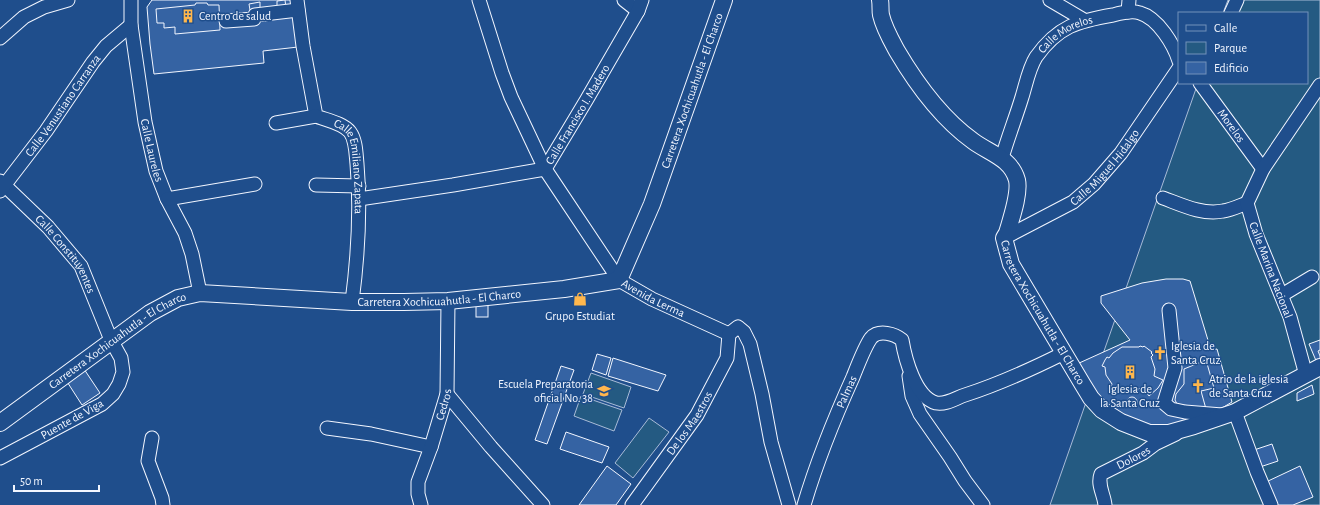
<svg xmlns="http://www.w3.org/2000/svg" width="1320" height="505" font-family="'Alegreya Sans',sans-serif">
  <rect width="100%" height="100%" fill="#1f4e8c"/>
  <g fill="#245a82" stroke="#a8bbd7">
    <polygon points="1228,0 1320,0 1320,505 1050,505 1198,83 1307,83 1307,13 1223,13"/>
    <polygon points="591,373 631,387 624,408 583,394"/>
    <polygon points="581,396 622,410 614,431 574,416"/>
    <polygon points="649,418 669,432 633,478 615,463"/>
  </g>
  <g fill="#3563a3" stroke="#f2f6ff">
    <polygon points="152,0 291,0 298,47 263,51 264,63 154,74 150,44 147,7"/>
    <polygon points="285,0 286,8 277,8 277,1"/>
    <polygon points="260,2 260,9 250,10 249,4"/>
    <polygon points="196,3 207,3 208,5 219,5 220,30 175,34 175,27 164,28 164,23 157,23 156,9 195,5"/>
    <polygon points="1166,279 1183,279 1190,281 1211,350 1217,349 1232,402 1212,414 1173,428 1132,423 1100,401 1077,364 1130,340 1101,303 1101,296 1142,283"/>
    <rect x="476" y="303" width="12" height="14"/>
    <polygon points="1320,340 1320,350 1318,351 1320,356 1320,362 1317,363 1309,344"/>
    <polygon points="1140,346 1143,347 1144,346 1152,352 1151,353 1153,355 1151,357 1155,369 1154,376 1163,380 1158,388 1149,396 1143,387 1134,391 1123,390 1119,388 1117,392 1111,387 1112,384 1106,375 1105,367 1102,366 1105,360 1107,357 1109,358 1113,353 1122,347 1139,347"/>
    <polygon points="597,354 611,358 606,375 592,370"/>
    <polygon points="613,358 666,375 658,391 608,376"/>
    <polygon points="1206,360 1214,388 1201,391 1206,409 1177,404 1175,400 1176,394 1184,384 1184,369"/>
    <polygon points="82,366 100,393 82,405 64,377"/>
    <polygon points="561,366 574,370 547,444 535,440"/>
    <polygon points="1312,385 1314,394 1297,401 1297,393"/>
    <circle cx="1132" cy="402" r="5"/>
    <polygon points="566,432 609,447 602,463 560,449"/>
    <polygon points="1272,444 1278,461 1260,467 1254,450"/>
    <polygon points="607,466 631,484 616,505 579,505"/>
    <polygon points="1300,466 1313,497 1293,505 1275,505 1266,482"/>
  </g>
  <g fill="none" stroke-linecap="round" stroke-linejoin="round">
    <g stroke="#f2f6ff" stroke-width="15">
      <g id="minor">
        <path id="s1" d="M131,0V25L145,122L156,171L167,199L185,233L192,254L200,293"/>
        <path id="s2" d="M297,0L303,46L316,116C326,120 343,123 350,132C356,140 356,154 357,164C361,211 358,256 352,302"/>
        <path id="s3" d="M479,0L502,73L511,97L545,169L619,280L652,299L729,334"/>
        <polyline points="624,0 638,11"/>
        <polyline points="1050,0 1084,20"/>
        <polyline points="1128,12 1129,0"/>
        <polyline points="1231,13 1237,0"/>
        <polyline points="226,21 254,19 255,15 298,10"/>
        <polyline points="0,38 24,17 44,7 68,0"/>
        <path id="s4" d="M1200,83L1263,169"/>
        <polyline points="276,123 316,116"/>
        <path id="s5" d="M1002,158C1008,137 1016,117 1022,97C1026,84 1029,68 1036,57C1058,26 1078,21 1113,15C1121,13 1132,10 1140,13C1158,18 1174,45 1179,61"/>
        <path id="s6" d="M0,181L48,227L81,266L111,340L121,358L123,372L119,384L113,394L102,404L0,458"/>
        <polyline points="316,185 359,186"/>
        <path id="s7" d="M0,191L46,131L93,62L106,46L131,25"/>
        <path d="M1163,198C1182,205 1202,215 1223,211C1231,210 1239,206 1247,203"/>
        <polyline points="167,199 255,184"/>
        <path id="s8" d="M359,199L453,185L545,169L587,99L638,11L642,0"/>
        <path id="s9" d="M1004,238L1073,202L1094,184L1121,153L1179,68"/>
        <polyline points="1282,295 1312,277"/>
        <polyline points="1169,310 1175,368 1164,403 1171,409 1185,412 1222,415"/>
        <polyline points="729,334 738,327 744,332 750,344 762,394 771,442 789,505"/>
        <polyline points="1306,375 1290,317 1256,234 1247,203 1263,169 1320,85"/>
        <polyline points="909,376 912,396 920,414 950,457 965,481 983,505"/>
        <polyline points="447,394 491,447 543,505"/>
        <polyline points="1235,412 1257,472 1271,505"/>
        <polyline points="327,428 371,434 431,447"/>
        <polyline points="152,438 148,461 162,498 163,505"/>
        <path id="s10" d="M421,505L418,494V482L431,447L447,394L448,301"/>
        <path id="s11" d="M632,505L697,415L727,358L729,334"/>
        <path id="s12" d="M804,505C817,461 834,419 853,377C857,367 865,346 871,338C879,329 895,334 902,340C905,358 915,397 936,403C946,405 956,398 965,395C999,384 1032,369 1064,353"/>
        <path id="s13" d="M1105,505C1104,494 1097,485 1101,474L1143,453L1155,444L1176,434"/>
      </g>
    </g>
    <g stroke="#f2f6ff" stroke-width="18">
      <g id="major">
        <path id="s14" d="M880,0C881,5 880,10 881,15C884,28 891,40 897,51C917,85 941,118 973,141C989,153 1011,158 1017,180C1020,194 1011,219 1007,233L1004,238L1011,264L1083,385L1091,398L1102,410L1121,422L1149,433H1169L1194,426L1235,412L1320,367"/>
        <path id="s15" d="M0,423L150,313L178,298L200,293L352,302H404L448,301L564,289L619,280L652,204L724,0"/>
      </g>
    </g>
    <use href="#minor" stroke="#1f4e8c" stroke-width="13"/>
    <use href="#major" stroke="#1f4e8c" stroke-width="16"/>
  </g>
  <defs>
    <g id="building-bare" transform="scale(1.08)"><path d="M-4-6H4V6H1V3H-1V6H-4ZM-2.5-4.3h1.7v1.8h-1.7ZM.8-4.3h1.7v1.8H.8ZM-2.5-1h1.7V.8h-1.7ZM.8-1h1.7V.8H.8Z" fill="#ffb74d" stroke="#1f4e8c" stroke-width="2.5" paint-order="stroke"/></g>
    <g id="shop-bare" transform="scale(1.08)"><path d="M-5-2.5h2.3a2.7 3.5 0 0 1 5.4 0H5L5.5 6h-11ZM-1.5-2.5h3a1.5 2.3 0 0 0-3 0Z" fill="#ffb74d" stroke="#1f4e8c" stroke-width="2.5" paint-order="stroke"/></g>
    <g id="church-bare" transform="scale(1.08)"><path d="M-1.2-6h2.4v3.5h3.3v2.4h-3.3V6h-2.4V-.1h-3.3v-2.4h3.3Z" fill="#ffb74d" stroke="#1f4e8c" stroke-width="2.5" paint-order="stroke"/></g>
    <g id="school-bare" transform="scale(1.08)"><path d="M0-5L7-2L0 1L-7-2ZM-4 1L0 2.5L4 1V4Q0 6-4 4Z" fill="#ffb74d" stroke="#1f4e8c" stroke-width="2.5" paint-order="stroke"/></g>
  </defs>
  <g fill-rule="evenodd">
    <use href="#building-bare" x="188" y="16"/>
    <use href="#shop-bare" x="580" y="299"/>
    <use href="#church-bare" x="1160" y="353"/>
    <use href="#building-bare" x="1130" y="372"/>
    <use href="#church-bare" x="1198" y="386"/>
    <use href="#school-bare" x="604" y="391"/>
  </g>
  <g text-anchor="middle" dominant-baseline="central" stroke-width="3" stroke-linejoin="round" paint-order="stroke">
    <g font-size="12" fill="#f2f6ff" stroke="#1f4e8c" text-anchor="start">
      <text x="199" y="16">Centro de salud</text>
      <text x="580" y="316" text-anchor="middle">Grupo Estudiat</text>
      <text x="1171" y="346">Iglesia de<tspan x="1171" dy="14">Santa Cruz</tspan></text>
      <text x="1209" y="379">Atrio de la iglesia<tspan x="1209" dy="14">de Santa Cruz</tspan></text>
      <text x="593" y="384" text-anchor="end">Escuela Preparatoria<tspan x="593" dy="14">oficial No. 38</tspan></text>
      <text x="1130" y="389" text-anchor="middle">Iglesia de<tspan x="1130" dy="14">la Santa Cruz</tspan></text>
    </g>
    <g font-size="12" fill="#f2f6ff" stroke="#1f4e8c">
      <text stroke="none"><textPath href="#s5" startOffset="145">Calle Morelos</textPath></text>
      <text stroke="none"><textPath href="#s15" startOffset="864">Carretera Xochicuahutla - El Charco</textPath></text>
      <text stroke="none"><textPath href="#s7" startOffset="106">Calle Venustiano Carranza</textPath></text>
      <text stroke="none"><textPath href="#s8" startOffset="252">Calle Francisco I. Madero</textPath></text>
      <text stroke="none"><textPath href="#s4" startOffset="53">Morelos</textPath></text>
      <text stroke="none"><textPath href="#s1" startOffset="152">Calle Laureles</textPath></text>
      <text stroke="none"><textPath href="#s9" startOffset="125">Calle Miguel Hidalgo</textPath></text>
      <text stroke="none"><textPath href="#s2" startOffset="188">Calle Emiliano Zapata</textPath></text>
      <text stroke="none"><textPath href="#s6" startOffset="99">Calle Constituyentes</textPath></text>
      <text transform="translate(1271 270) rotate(69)">Calle Marina Nacional</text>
      <text stroke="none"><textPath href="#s15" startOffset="480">Carretera Xochicuahutla - El Charco</textPath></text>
      <text stroke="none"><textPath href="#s3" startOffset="354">Avenida Lerma</textPath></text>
      <text stroke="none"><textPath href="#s14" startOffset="378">Carretera Xochicuahutla - El Charco</textPath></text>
      <text stroke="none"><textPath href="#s15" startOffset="144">Carretera Xochicuahutla - El Charco</textPath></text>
      <text stroke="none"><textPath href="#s12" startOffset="121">Palmas</textPath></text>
      <text stroke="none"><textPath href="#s10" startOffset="105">Cedros</textPath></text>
      <text transform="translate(72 419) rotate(-29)">Puente de Viga</text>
      <text stroke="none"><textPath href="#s11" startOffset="100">De los Maestros</textPath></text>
      <text stroke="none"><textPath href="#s13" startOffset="68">Dolores</textPath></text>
    </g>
  </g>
  <rect x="1178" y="12" width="130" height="72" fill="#1f4e8c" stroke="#7391ba"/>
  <rect x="1186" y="25" width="20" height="6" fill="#1f4e8c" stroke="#7391ba"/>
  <text x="1214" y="32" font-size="12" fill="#f2f6ff">Calle</text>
  <rect x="1186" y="42" width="20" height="12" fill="#245a82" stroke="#7391ba"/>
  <text x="1214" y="52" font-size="12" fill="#f2f6ff">Parque</text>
  <rect x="1186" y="62" width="20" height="12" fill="#3563a3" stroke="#7391ba"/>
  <text x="1214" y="72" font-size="12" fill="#f2f6ff">Edificio</text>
  <path d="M14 485v6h85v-6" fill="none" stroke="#f2f6ff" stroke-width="2"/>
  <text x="20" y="485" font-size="12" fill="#f2f6ff" stroke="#1f4e8c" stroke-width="3" paint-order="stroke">50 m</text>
</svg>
